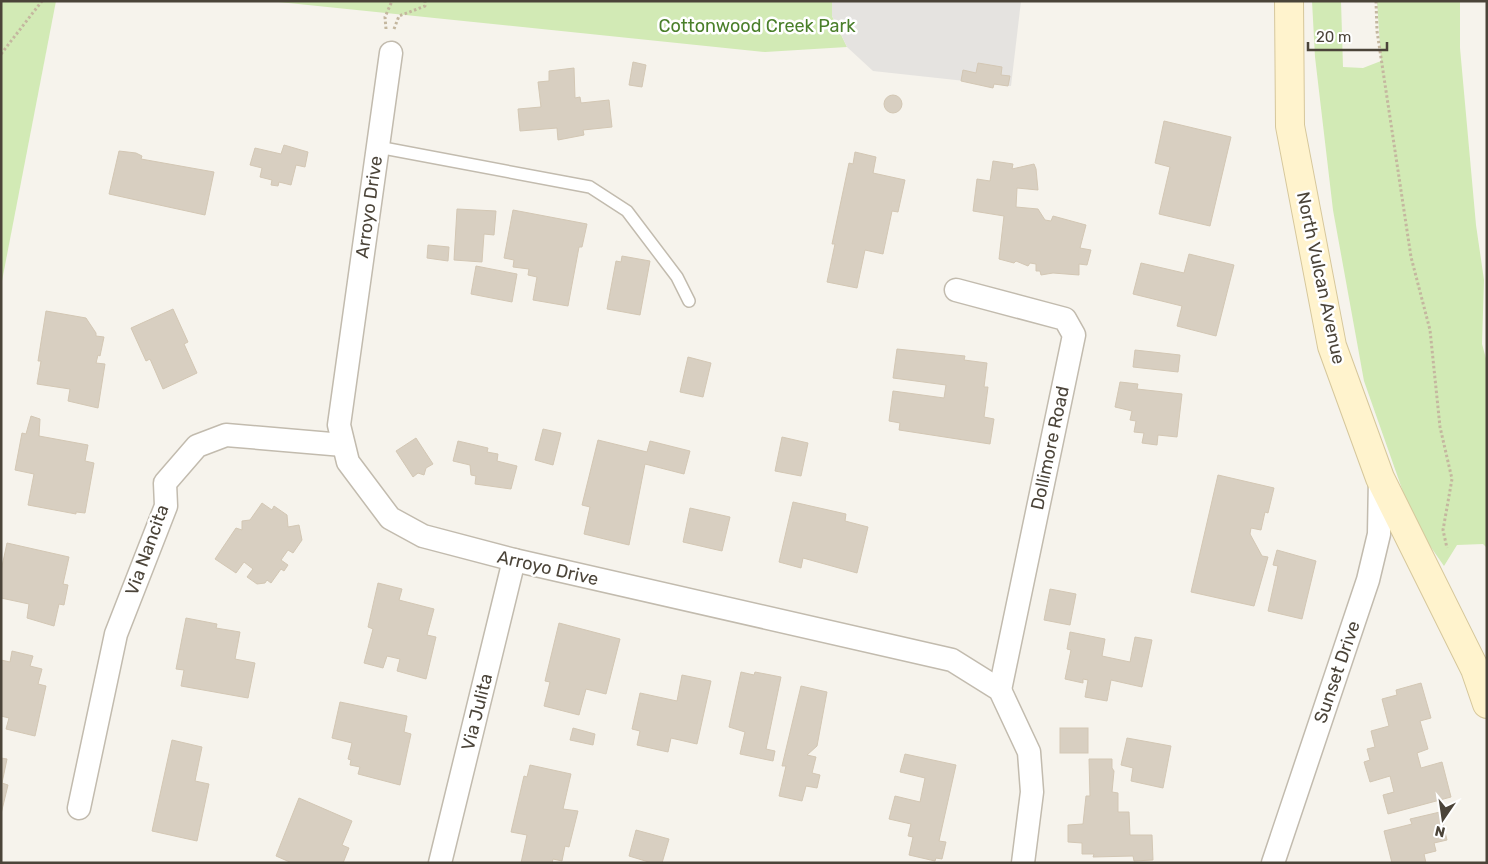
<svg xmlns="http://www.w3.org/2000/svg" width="1488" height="864" font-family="Rubik,sans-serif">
  <rect width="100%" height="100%" fill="#f6f3ec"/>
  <g fill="#d2eab5">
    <polygon points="1,1 56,1 1,286"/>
    <polygon points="269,1 832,1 832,16 847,47 765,52"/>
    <polygon points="1312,1 1341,1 1343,67 1363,68 1381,61 1377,1 1460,1 1460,48 1476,225 1484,280 1482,344 1487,362 1487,548 1483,544 1457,545 1444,566 1414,523 1364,381 1333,210 1315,57"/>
  </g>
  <polygon fill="#e5e3e0" points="832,1 1021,1 1011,86 873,71 847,47 832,16"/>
  <g fill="#d8cfc1" stroke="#d3c7b4">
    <polygon points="633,62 646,65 642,87 629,85"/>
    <polygon points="978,63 1002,67 1001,75 1010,76 1008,86 994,84 993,88 961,81 963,70 976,73"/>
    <polygon points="574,68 575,98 580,97 581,103 609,100 612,127 583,130 584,135 558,140 557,128 520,131 518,109 541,107 538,82 549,81 549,71"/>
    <circle cx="893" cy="104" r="9"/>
    <polygon points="1164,121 1231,137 1210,226 1159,214 1170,167 1155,163"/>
    <polygon points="284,145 308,152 305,167 296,165 291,185 279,182 278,186 271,185 272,180 260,177 262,168 250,165 255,148 281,154"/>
    <polygon points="119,151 136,153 142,156 141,159 214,172 205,215 109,194"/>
    <polygon points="855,152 876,157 873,173 905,180 898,212 892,211 883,254 865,250 857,288 827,282 835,244 832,244 849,163 853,164"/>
    <polygon points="993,161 1013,164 1012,169 1034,164 1036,169 1038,190 1017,188 1016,207 1038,209 1045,220 1051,221 1053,216 1086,225 1080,248 1091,250 1087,265 1079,264 1079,275 1053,273 1041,275 1040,271 1036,271 1036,264 1030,263 1028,266 1016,261 1014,263 999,259 1004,216 973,211 977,179 990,181"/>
    <polygon points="457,209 496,211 494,235 484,234 482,262 454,260"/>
    <polygon points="513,210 587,224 582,247 579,247 568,306 533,300 537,277 528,275 529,269 513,267 514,260 504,258"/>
    <polygon points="428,245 449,247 448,261 427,258"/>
    <polygon points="1189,254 1234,265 1216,336 1177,326 1182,306 1133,294 1141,263 1184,273"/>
    <polygon points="622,256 650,261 640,315 607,309 616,261 621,262"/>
    <polygon points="476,266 517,274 512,302 471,294"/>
    <polygon points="173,309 188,342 184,344 197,373 163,389 150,359 146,361 131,328"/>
    <polygon points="46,311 86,318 96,333 96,336 104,337 100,356 98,355 96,363 105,364 98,408 68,401 70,389 37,384 41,361 38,361"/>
    <polygon points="897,349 965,356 964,360 987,363 984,387 988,387 984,417 994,419 990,444 899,430 900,423 889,421 893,391 944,398 946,385 893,378"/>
    <polygon points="1135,350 1180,355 1178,372 1133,367"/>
    <polygon points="688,357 711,363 703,397 680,392"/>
    <polygon points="1120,382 1138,384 1137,389 1182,394 1177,437 1158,435 1157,445 1142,443 1144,433 1134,432 1136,421 1130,420 1132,411 1115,407"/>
    <polygon points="31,416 40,419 39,436 88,445 85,461 94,463 85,513 76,512 76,514 28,505 34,474 15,470 22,433 26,434"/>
    <polygon points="543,429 561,433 553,465 535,460"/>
    <polygon points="782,437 808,443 801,476 775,471"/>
    <polygon points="416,438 433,464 426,468 424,475 418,473 413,477 396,451"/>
    <polygon points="598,440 647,452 650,441 690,451 684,474 645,464 629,545 584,534 590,507 582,505"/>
    <polygon points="458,441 488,448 487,452 498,454 497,461 517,466 511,489 475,484 476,476 471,475 470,465 453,461"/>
    <polygon points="1218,475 1274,488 1268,513 1265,512 1261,530 1251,528 1250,534 1262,556 1268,557 1254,606 1191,592"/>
    <polygon points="793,502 846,514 845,521 868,527 857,573 803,558 801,568 779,562"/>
    <polygon points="262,503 272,510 274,506 287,515 288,527 299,525 302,540 293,553 288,550 281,560 288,565 284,571 281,569 271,583 267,580 265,583 257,584 247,577 253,569 244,562 236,573 215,559 236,528 242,530 242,521 250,520"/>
    <polygon points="690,508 730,517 722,551 683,542"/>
    <polygon points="7,543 69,557 63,584 68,585 64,605 59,604 54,626 27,618 29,604 1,598 1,571"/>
    <polygon points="1277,550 1316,561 1302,619 1268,611 1278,566 1273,565"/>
    <polygon points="378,583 402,589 399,600 434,609 427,635 436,637 426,679 397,671 400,659 387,656 383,668 364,663 373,629 368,627"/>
    <polygon points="1050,589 1076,594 1070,625 1044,620"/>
    <polygon points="186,618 217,624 216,628 240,632 235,659 255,663 248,698 181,686 184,670 176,669"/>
    <polygon points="559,623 620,639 606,694 586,689 579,715 544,706 550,682 545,681"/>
    <polygon points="1070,632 1105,639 1102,656 1130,662 1135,637 1152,640 1142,687 1111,680 1107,701 1085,697 1088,680 1083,679 1083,683 1065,679 1071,650 1067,649"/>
    <polygon points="12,651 33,656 30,666 42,669 38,684 46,686 35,736 6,729 9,718 1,716 1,660 10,662"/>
    <polygon points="741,672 754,675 755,672 781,677 766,749 775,751 773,761 740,754 745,732 729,727"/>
    <polygon points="682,675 711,681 697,744 671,738 668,752 637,745 640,731 632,729 640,693 677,701"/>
    <polygon points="1421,683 1431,718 1420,721 1428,749 1417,753 1421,768 1442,762 1451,797 1388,814 1383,795 1394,792 1390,776 1370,782 1364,762 1370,760 1367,749 1375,747 1371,731 1389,726 1382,699 1397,695 1396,690"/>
    <polygon points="801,686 827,692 817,746 807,755 816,757 812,773 820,775 817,788 806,786 802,801 779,796 786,766 782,766"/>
    <polygon points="340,702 407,716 404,732 411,734 400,785 358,774 360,767 350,765 351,760 348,759 352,743 332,738"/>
    <polygon points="573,728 595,734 593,745 570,740"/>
    <rect x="1060" y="728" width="28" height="25"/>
    <polygon points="1127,738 1171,746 1163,788 1131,781 1133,768 1121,765"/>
    <polygon points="172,740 202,747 195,781 209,784 197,841 152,831"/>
    <polygon points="905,754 956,765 939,841 946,842 942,859 936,858 935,861 909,855 913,837 908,836 911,824 889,819 895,796 920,802 925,778 900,772"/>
    <polygon points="1,758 7,759 2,783 8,785 1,814"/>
    <polygon points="1089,759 1112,759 1112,768 1114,771 1112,792 1118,793 1118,812 1129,812 1130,835 1152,835 1153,860 1134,861 1133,856 1093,857 1094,854 1082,854 1082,843 1068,842 1068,825 1083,824 1086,796 1090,796"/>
    <polygon points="530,765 571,774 563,809 578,811 569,847 565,846 562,861 553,859 552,863 521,863 527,835 511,832 524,776 527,777"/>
    <polygon points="299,798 352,821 342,845 349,848 343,863 292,863 276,856"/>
    <polygon points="1440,812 1447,840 1434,843 1436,851 1424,854 1426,863 1392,863 1384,831 1412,824 1410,819"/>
    <polygon points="636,830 669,839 662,863 652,863 629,856"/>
  </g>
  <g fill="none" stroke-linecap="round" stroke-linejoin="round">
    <g stroke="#c2bbae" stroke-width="14">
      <polyline id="service" points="378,147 590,187 627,211 677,277 689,301"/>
    </g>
    <g stroke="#c2bbae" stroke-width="25">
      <g id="minor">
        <polyline points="391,53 339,425 348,462 390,518 423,536 514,560 952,660 1000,690 1029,752 1032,792 1023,863"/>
        <polyline points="956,290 1065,319 1074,335 1000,690"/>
        <polyline points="79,808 116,634 166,506 165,483 197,446 226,435 343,445"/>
        <polyline points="440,863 514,560"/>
        <polyline points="1273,863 1368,580 1379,534 1380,478"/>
      </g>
    </g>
    <g stroke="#d6c79b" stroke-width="30">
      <polyline id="secondary" points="1289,1 1290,126 1332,346 1380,478 1475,669 1487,704"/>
    </g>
    <g stroke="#c4b79f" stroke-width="3" stroke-dasharray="2.5 2.5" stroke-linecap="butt">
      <polyline points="1376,1 1377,31 1411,257 1430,330 1440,427 1452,479 1443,530 1447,548"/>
      <polyline points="386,29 385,17 392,1"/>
      <polyline points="394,29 399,16 425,6 425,1"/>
      <polyline points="1,54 42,1"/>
    </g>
    <use href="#service" stroke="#fff" stroke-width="11"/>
    <use href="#minor" stroke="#fff" stroke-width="22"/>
    <use href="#secondary" stroke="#fff3cd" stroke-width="28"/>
  </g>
  <g text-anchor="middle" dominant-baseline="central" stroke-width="5" stroke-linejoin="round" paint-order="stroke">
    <g font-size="18" fill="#4a7f2a" stroke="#fff">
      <text x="757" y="26">Cottonwood Creek Park</text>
    </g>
    <g font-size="18" fill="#4b4439" stroke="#fff">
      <text transform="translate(369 207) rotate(-82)">Arroyo Drive</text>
      <text transform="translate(1321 278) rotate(78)">North Vulcan Avenue</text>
      <text transform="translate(1050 448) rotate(-78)">Dollimore Road</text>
      <text transform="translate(147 550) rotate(-70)">Via Nancita</text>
      <text transform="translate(548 568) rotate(13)">Arroyo Drive</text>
      <text transform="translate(1337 672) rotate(-71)">Sunset Drive</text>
      <text transform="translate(477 712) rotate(-76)">Via Julita</text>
    </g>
  </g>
  <rect width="1488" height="864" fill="none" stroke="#4b4439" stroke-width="5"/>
  <g transform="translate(1443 819) rotate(193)" stroke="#ffffff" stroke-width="4" paint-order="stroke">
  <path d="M0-4L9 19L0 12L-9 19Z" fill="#4b4439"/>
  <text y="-8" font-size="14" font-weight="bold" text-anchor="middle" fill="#4b4439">N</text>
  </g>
  <path d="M1308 42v8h79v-8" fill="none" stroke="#4b4439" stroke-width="2.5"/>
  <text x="1316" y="42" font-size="15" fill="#4b4439" stroke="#ffffff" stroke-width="4" paint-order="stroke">20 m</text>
</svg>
